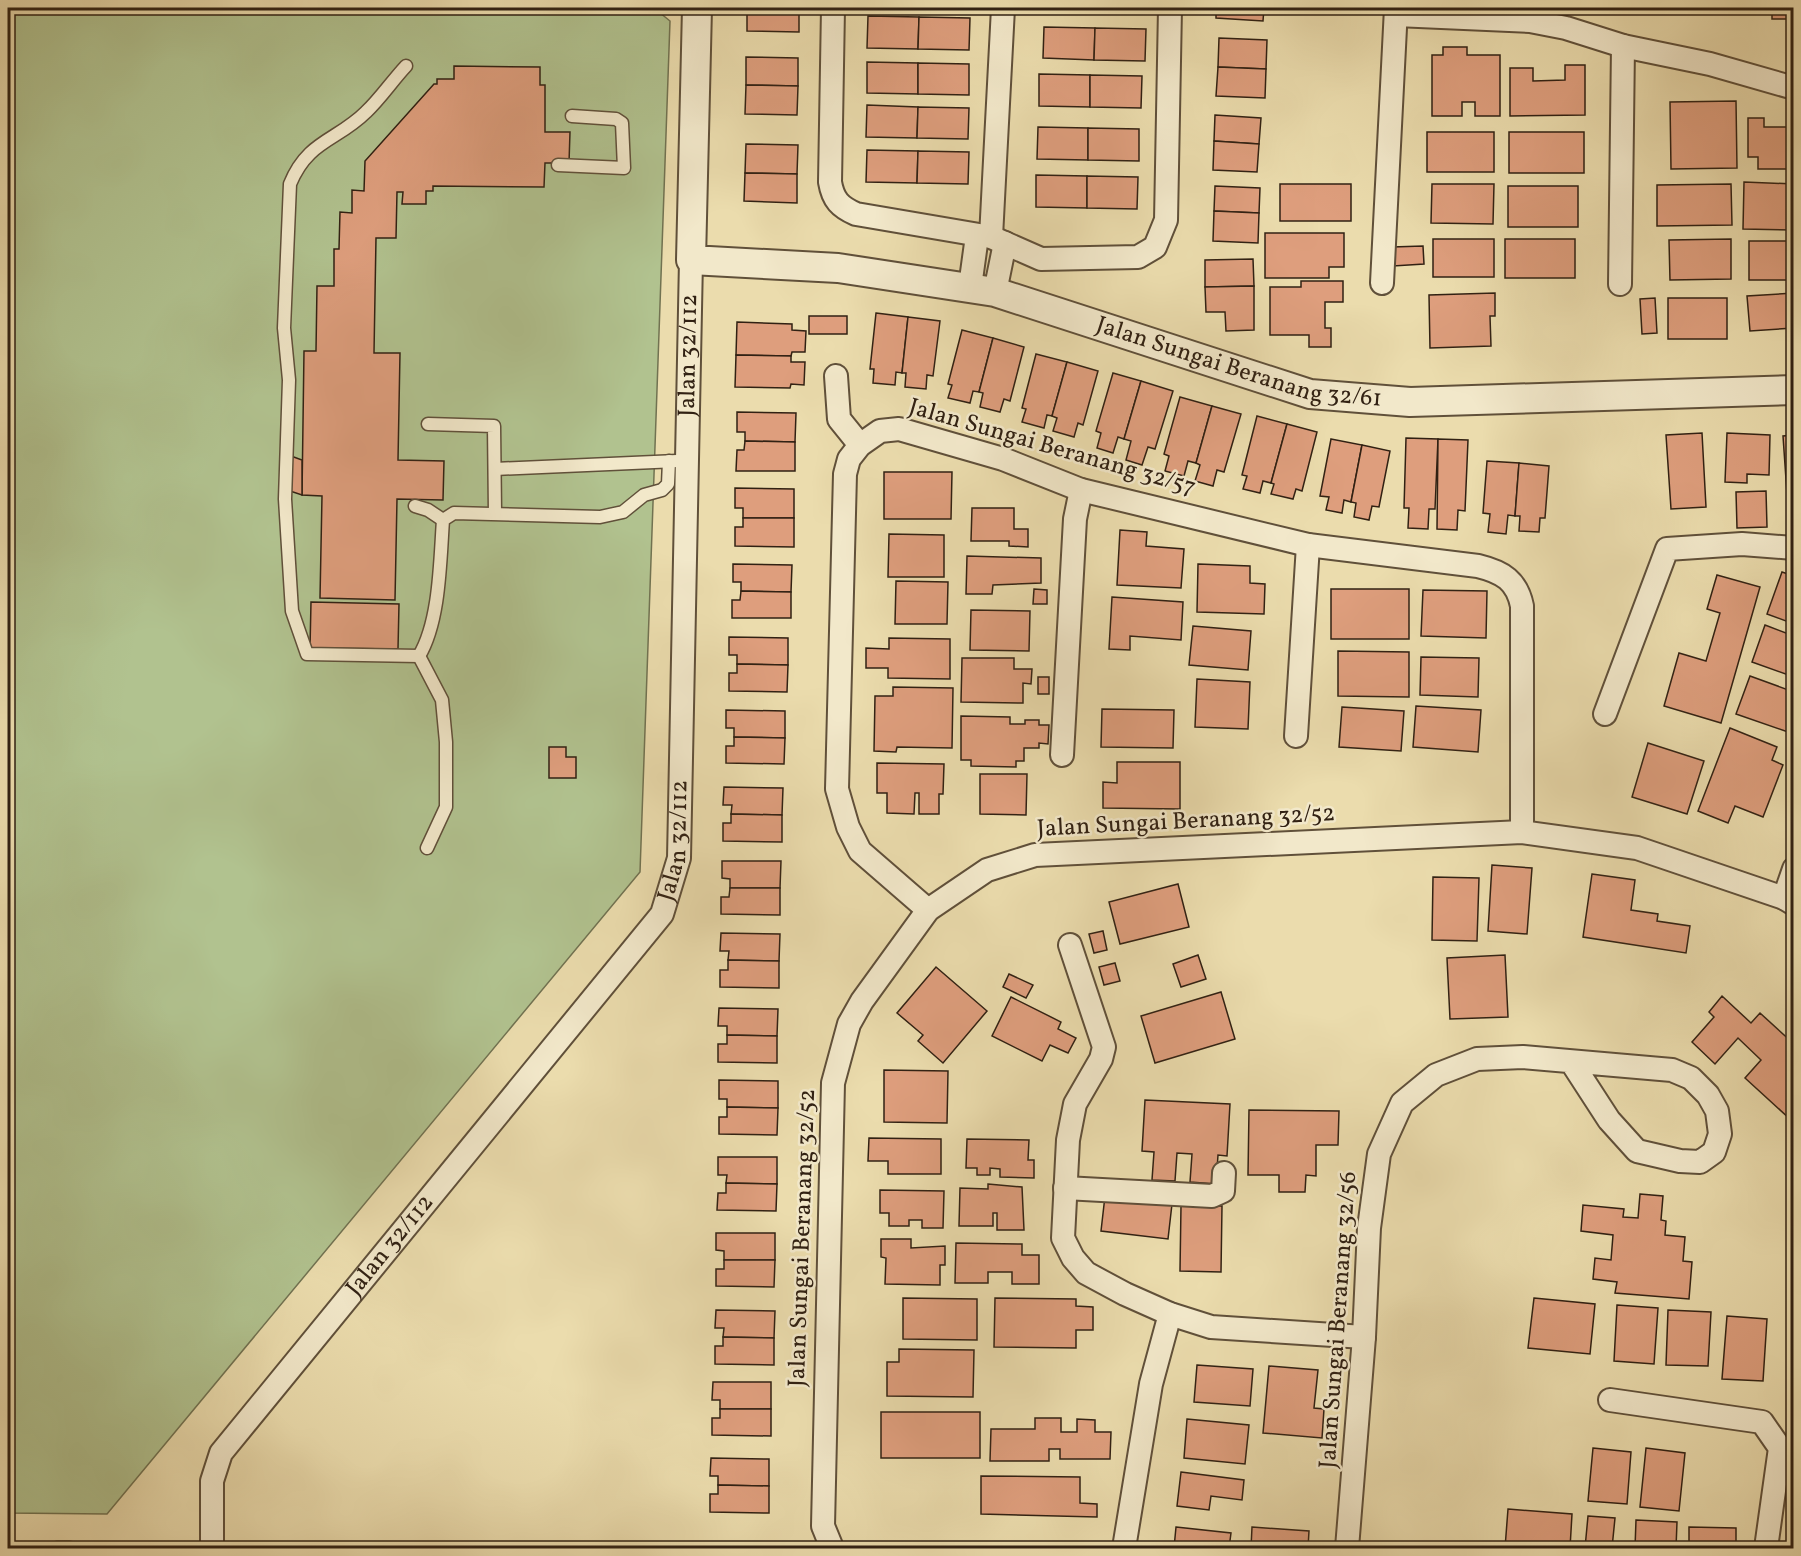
<svg xmlns="http://www.w3.org/2000/svg" width="1801" height="1556" font-family="Vollkorn,serif">
  <rect width="100%" height="100%" fill="#ebdcad"/>
  <filter id="stains"><feTurbulence type="fractalNoise" baseFrequency=".00333" numOctaves="4"/><feColorMatrix values="0 0 0 0 .2 0 0 0 0 .09 0 0 0 0 .02 0 0 0 .5 -.17"/></filter>
  <radialGradient id="worn" r=".72"><stop offset=".6" stop-color="#630" stop-opacity="0"/><stop offset="1" stop-color="#630" stop-opacity=".3"/></radialGradient>
  <polygon fill="#b1c28f" stroke="#717251" stroke-width="1.5" points="8,8 654,8 670,21 640,872 107,1514 8,1513"/>
  <g fill="#de9e7d" stroke="#312113" stroke-width="1.5">
    <polygon points="747,8 799,8 799,32 747,31"/>
    <polygon points="919,8 970,8 970,10 919,9"/>
    <polygon points="1216,8 1264,8 1263,21 1216,18"/>
    <polygon points="1709,8 1753,8 1752,14"/>
    <rect x="1772" y="8" width="22" height="11"/>
    <polygon points="868,16 919,17 918,49 867,48"/>
    <polygon points="919,17 970,18 969,50 918,49"/>
    <polygon points="1044,27 1095,28 1094,60 1043,58"/>
    <polygon points="1095,28 1146,29 1145,61 1094,60"/>
    <polygon points="1219,38 1267,40 1266,69 1218,67"/>
    <polygon points="1443,47 1467,47 1467,55 1500,55 1500,116 1475,116 1475,102 1462,102 1462,116 1432,116 1432,55 1443,55"/>
    <polygon points="746,57 798,58 798,86 746,85"/>
    <polygon points="867,62 918,63 918,94 867,93"/>
    <polygon points="918,63 969,64 969,95 918,94"/>
    <polygon points="1565,65 1585,65 1585,115 1510,116 1510,68 1533,68 1533,81 1565,80"/>
    <polygon points="454,66 540,67 540,85 545,85 545,132 570,132 569,163 545,163 544,187 433,186 433,191 426,191 426,204 402,204 403,192 397,192 396,238 376,238 374,353 400,353 398,460 444,461 443,500 397,499 395,600 320,598 322,496 302,495 304,351 316,351 317,286 334,286 334,249 339,249 340,212 352,213 352,190 364,191 365,161 434,84 437,84 437,79 454,79"/>
    <polygon points="1218,67 1266,69 1265,98 1216,96"/>
    <polygon points="1039,74 1090,75 1090,107 1039,106"/>
    <polygon points="1090,75 1142,76 1141,108 1090,107"/>
    <polygon points="746,85 798,86 797,115 745,114"/>
    <polygon points="1736,101 1737,168 1671,169 1670,102"/>
    <polygon points="867,105 918,107 917,138 866,137"/>
    <polygon points="918,107 969,108 968,139 917,138"/>
    <polygon points="1215,115 1261,118 1259,144 1214,141"/>
    <polygon points="1748,118 1764,118 1764,127 1794,127 1794,169 1758,169 1758,157 1748,157"/>
    <polygon points="1038,127 1088,128 1088,160 1037,159"/>
    <polygon points="1088,128 1139,129 1139,161 1088,160"/>
    <rect x="1427" y="132" width="67" height="40"/>
    <rect x="1509" y="132" width="75" height="41"/>
    <polygon points="1214,141 1259,144 1257,172 1213,170"/>
    <polygon points="746,144 798,145 797,174 745,173"/>
    <polygon points="867,150 918,151 917,183 866,182"/>
    <polygon points="918,151 969,152 968,184 917,183"/>
    <polygon points="745,173 797,174 797,203 744,201"/>
    <polygon points="1036,175 1087,176 1087,208 1036,207"/>
    <polygon points="1087,176 1138,177 1137,209 1087,208"/>
    <polygon points="1744,182 1794,184 1794,230 1743,229"/>
    <rect x="1280" y="184" width="71" height="37"/>
    <polygon points="1432,184 1494,184 1493,224 1431,223"/>
    <polygon points="1731,184 1732,225 1657,226 1657,185"/>
    <polygon points="1215,186 1260,188 1259,213 1214,211"/>
    <rect x="1508" y="186" width="70" height="41"/>
    <polygon points="1214,211 1259,213 1258,243 1213,241"/>
    <polygon points="1265,233 1344,233 1344,267 1329,267 1329,278 1265,278"/>
    <rect x="1433" y="239" width="61" height="38"/>
    <rect x="1505" y="239" width="70" height="39"/>
    <polygon points="1731,239 1731,279 1670,280 1669,240"/>
    <rect x="1749" y="241" width="45" height="39"/>
    <polygon points="1423,246 1424,264 1393,266 1392,247"/>
    <polygon points="1253,259 1254,286 1205,287 1205,260"/>
    <polygon points="1301,281 1343,281 1343,302 1325,302 1325,328 1331,328 1331,347 1309,347 1309,335 1270,335 1270,287 1301,287"/>
    <polygon points="1254,286 1254,330 1226,331 1225,312 1206,312 1205,287"/>
    <polygon points="1495,293 1495,316 1490,316 1491,346 1430,348 1429,295"/>
    <polygon points="1794,293 1794,328 1750,331 1747,296"/>
    <polygon points="1655,298 1657,333 1642,334 1640,299"/>
    <rect x="1668" y="298" width="59" height="41"/>
    <polygon points="876,313 908,317 902,373 896,372 895,385 873,383 874,369 870,369"/>
    <rect x="809" y="316" width="38" height="18"/>
    <polygon points="908,317 940,321 933,376 927,375 926,389 905,387 906,373 902,373"/>
    <polygon points="737,322 792,324 792,330 806,331 805,352 792,352 791,356 736,355"/>
    <polygon points="962,330 993,338 979,392 973,391 970,403 948,398 952,385 948,384"/>
    <polygon points="993,338 1024,347 1010,401 1004,399 1000,412 980,407 983,393 979,392"/>
    <polygon points="1036,354 1067,362 1052,416 1047,415 1044,428 1022,422 1026,409 1022,408"/>
    <polygon points="736,355 791,356 791,362 805,362 804,385 791,384 790,388 735,387"/>
    <polygon points="1067,362 1098,371 1083,425 1078,423 1074,437 1053,431 1057,418 1052,416"/>
    <polygon points="1113,373 1141,381 1124,439 1118,437 1113,453 1097,448 1101,433 1096,431"/>
    <polygon points="1141,381 1173,391 1155,449 1148,447 1142,465 1126,460 1131,441 1124,439"/>
    <polygon points="1180,397 1212,406 1196,463 1188,461 1184,476 1165,471 1169,456 1164,454"/>
    <polygon points="1212,406 1241,414 1224,472 1217,470 1213,486 1195,481 1200,465 1196,463"/>
    <polygon points="737,412 796,413 795,442 745,441 745,432 737,432"/>
    <polygon points="1257,416 1287,424 1271,483 1263,481 1260,493 1243,489 1247,476 1242,475"/>
    <polygon points="1287,424 1317,432 1302,491 1296,489 1293,499 1271,494 1274,484 1271,483"/>
    <polygon points="1702,433 1706,507 1671,509 1666,435"/>
    <polygon points="1727,433 1770,435 1769,475 1747,474 1747,483 1725,482"/>
    <polygon points="1794,435 1794,493 1787,494 1783,436"/>
    <polygon points="1406,438 1438,439 1435,509 1429,509 1428,529 1408,528 1409,508 1404,508"/>
    <polygon points="1331,439 1362,445 1351,502 1344,500 1342,513 1326,510 1329,497 1320,496"/>
    <polygon points="1438,439 1468,440 1465,511 1458,510 1457,530 1437,529"/>
    <polygon points="745,441 795,442 795,471 736,471 737,450 744,450"/>
    <polygon points="1362,445 1390,451 1379,507 1372,506 1369,520 1354,517 1356,503 1351,502"/>
    <polygon points="291,456 302,460 302,495 290,491"/>
    <polygon points="1487,461 1519,463 1515,516 1508,515 1506,534 1488,532 1490,514 1483,513"/>
    <polygon points="1519,463 1549,466 1545,518 1540,518 1539,532 1519,531 1520,516 1515,516"/>
    <polygon points="884,472 952,472 951,519 884,519"/>
    <polygon points="735,488 794,489 794,518 743,518 743,508 735,508"/>
    <polygon points="1766,491 1767,527 1737,528 1736,492"/>
    <polygon points="972,508 1014,508 1014,529 1028,529 1028,547 1009,546 1009,541 971,541"/>
    <polygon points="743,518 794,518 794,547 735,546 735,527 743,527"/>
    <polygon points="1120,530 1147,532 1146,546 1184,549 1181,588 1117,585"/>
    <polygon points="889,534 944,535 944,577 888,577"/>
    <polygon points="967,556 1041,558 1041,583 993,585 992,594 966,594"/>
    <polygon points="733,564 792,565 791,592 741,591 741,582 733,582"/>
    <polygon points="1198,564 1250,566 1250,583 1265,584 1264,614 1197,612"/>
    <polygon points="1782,572 1794,576 1794,624 1767,614"/>
    <polygon points="1717,575 1760,587 1721,723 1664,706 1679,653 1706,661 1720,613 1707,609"/>
    <polygon points="896,581 948,582 947,624 895,624"/>
    <polygon points="1034,589 1047,590 1047,604 1033,604"/>
    <rect x="1331" y="589" width="78" height="50"/>
    <polygon points="1423,590 1487,591 1486,638 1421,636"/>
    <polygon points="741,591 791,592 791,618 732,618 732,600 740,600"/>
    <polygon points="1112,597 1183,602 1181,640 1130,636 1130,650 1109,649"/>
    <polygon points="311,602 399,604 398,649 310,648"/>
    <polygon points="971,610 1030,611 1029,651 970,650"/>
    <polygon points="1765,625 1794,636 1794,677 1752,662"/>
    <polygon points="1193,626 1251,631 1248,670 1189,665"/>
    <polygon points="729,637 788,638 788,665 737,664 737,655 729,655"/>
    <polygon points="889,638 950,639 950,679 888,678 888,668 866,668 866,648 889,649"/>
    <polygon points="1338,651 1409,652 1409,697 1338,696"/>
    <polygon points="1421,657 1479,658 1478,697 1420,695"/>
    <polygon points="962,658 1014,658 1014,669 1032,669 1031,684 1023,683 1023,703 961,702"/>
    <polygon points="737,664 788,665 787,692 729,691 729,673 737,673"/>
    <polygon points="1750,676 1794,692 1794,725 1791,733 1736,714"/>
    <rect x="1038" y="677" width="11" height="17"/>
    <polygon points="1197,679 1250,682 1248,729 1195,727"/>
    <polygon points="893,687 953,688 952,748 897,747 896,752 874,751 875,696 893,696"/>
    <polygon points="1416,706 1481,710 1478,752 1413,747"/>
    <polygon points="1342,707 1404,711 1401,751 1339,747"/>
    <polygon points="1102,709 1174,710 1173,748 1101,747"/>
    <polygon points="726,710 785,711 785,738 734,737 734,728 726,728"/>
    <polygon points="961,716 1010,717 1010,724 1025,724 1025,720 1039,720 1039,725 1049,725 1048,744 1039,743 1039,748 1024,748 1024,761 1016,761 1016,767 971,766 971,760 961,760"/>
    <polygon points="1730,728 1777,747 1772,760 1783,765 1763,817 1735,806 1728,823 1698,811"/>
    <polygon points="734,737 785,738 784,764 726,763 726,746 734,746"/>
    <polygon points="1648,743 1704,761 1687,814 1632,797"/>
    <polygon points="549,747 566,747 566,757 576,757 576,778 549,778"/>
    <polygon points="1117,762 1180,762 1180,809 1103,808 1103,782 1117,783"/>
    <polygon points="877,763 944,764 943,794 939,794 939,814 919,814 919,793 915,793 914,814 887,813 887,793 877,793"/>
    <polygon points="980,774 1027,774 1026,815 980,814"/>
    <polygon points="724,787 783,788 782,815 731,814 732,805 723,805"/>
    <polygon points="731,814 782,815 782,842 723,841 723,823 731,823"/>
    <polygon points="722,861 781,861 780,888 730,888 730,879 722,878"/>
    <polygon points="1492,865 1532,868 1527,934 1488,931"/>
    <polygon points="1592,874 1635,880 1631,910 1658,914 1657,921 1690,926 1686,953 1583,937"/>
    <polygon points="1433,877 1479,878 1477,941 1432,940"/>
    <polygon points="1178,884 1189,927 1120,944 1109,902"/>
    <polygon points="730,888 780,888 780,915 721,914 721,897 729,897"/>
    <polygon points="1103,931 1107,950 1094,953 1089,934"/>
    <polygon points="721,933 780,934 779,961 728,960 729,951 720,951"/>
    <polygon points="1198,955 1206,979 1181,987 1173,964"/>
    <polygon points="1505,955 1508,1017 1450,1019 1447,958"/>
    <polygon points="728,960 779,961 779,988 720,987 720,970 728,970"/>
    <polygon points="1115,963 1120,981 1104,985 1099,967"/>
    <polygon points="936,967 987,1011 943,1063 918,1041 923,1035 897,1013"/>
    <polygon points="1009,974 1033,985 1026,998 1003,987"/>
    <polygon points="1221,992 1235,1039 1155,1063 1141,1016"/>
    <polygon points="1722,996 1751,1023 1760,1013 1794,1044 1794,1064 1789,1070 1794,1075 1794,1117 1791,1120 1745,1078 1761,1060 1738,1038 1715,1064 1692,1042 1714,1017 1709,1012"/>
    <polygon points="1011,997 1061,1022 1058,1029 1076,1038 1068,1053 1050,1045 1042,1061 992,1036"/>
    <polygon points="719,1008 778,1009 777,1036 727,1035 727,1026 718,1026"/>
    <polygon points="727,1035 777,1036 777,1063 718,1062 718,1044 727,1044"/>
    <polygon points="884,1070 948,1071 947,1123 884,1122"/>
    <polygon points="719,1080 778,1081 778,1108 727,1107 727,1099 719,1099"/>
    <polygon points="1145,1100 1230,1104 1227,1156 1218,1155 1216,1184 1190,1182 1192,1154 1177,1153 1175,1181 1152,1180 1154,1152 1142,1151"/>
    <polygon points="727,1107 778,1108 777,1135 719,1134 719,1117 727,1117"/>
    <polygon points="1249,1110 1339,1111 1338,1145 1316,1145 1316,1176 1306,1175 1305,1192 1279,1192 1279,1175 1248,1175"/>
    <polygon points="869,1138 941,1139 941,1174 888,1174 888,1161 868,1161"/>
    <polygon points="967,1139 1029,1140 1028,1160 1034,1160 1034,1178 1000,1177 1000,1169 990,1168 990,1175 977,1175 977,1168 966,1168"/>
    <polygon points="718,1157 777,1157 777,1184 726,1183 727,1175 718,1175"/>
    <polygon points="726,1183 777,1184 776,1211 717,1210 718,1193 726,1193"/>
    <polygon points="988,1184 1022,1187 1024,1230 997,1230 997,1213 993,1213 993,1226 959,1226 960,1188 988,1189"/>
    <polygon points="880,1190 944,1191 943,1228 922,1228 922,1220 909,1220 909,1226 889,1226 889,1213 880,1213"/>
    <polygon points="1640,1194 1663,1196 1661,1220 1666,1221 1665,1235 1685,1237 1683,1261 1692,1262 1689,1299 1615,1293 1617,1282 1593,1279 1595,1258 1611,1260 1613,1235 1581,1231 1583,1205 1624,1209 1623,1217 1638,1218"/>
    <polygon points="1105,1196 1172,1204 1168,1239 1101,1231"/>
    <polygon points="1181,1206 1222,1206 1221,1272 1180,1271"/>
    <polygon points="716,1233 775,1233 775,1260 724,1260 724,1251 716,1250"/>
    <polygon points="881,1239 911,1239 911,1248 945,1246 945,1265 940,1265 940,1285 885,1284 886,1258 881,1257"/>
    <polygon points="956,1243 1022,1244 1022,1255 1039,1255 1039,1284 1012,1284 1012,1272 988,1272 988,1283 955,1283"/>
    <polygon points="724,1260 775,1260 774,1287 716,1286 716,1269 724,1269"/>
    <polygon points="903,1298 977,1299 977,1340 903,1339"/>
    <polygon points="995,1298 1076,1299 1076,1306 1093,1307 1093,1330 1076,1330 1076,1348 994,1347"/>
    <polygon points="1534,1298 1595,1304 1590,1354 1528,1348"/>
    <polygon points="1617,1305 1658,1308 1654,1364 1614,1361"/>
    <polygon points="716,1310 775,1311 774,1338 723,1337 724,1328 715,1328"/>
    <polygon points="1668,1310 1711,1312 1708,1366 1666,1365"/>
    <polygon points="1727,1316 1767,1319 1763,1381 1722,1379"/>
    <polygon points="723,1337 774,1338 774,1365 715,1364 715,1346 723,1346"/>
    <polygon points="899,1349 974,1350 973,1397 887,1396 887,1362 899,1362"/>
    <polygon points="1197,1365 1253,1369 1250,1406 1194,1402"/>
    <polygon points="1269,1366 1318,1370 1314,1408 1324,1409 1322,1438 1263,1433"/>
    <polygon points="713,1382 771,1382 771,1409 720,1409 720,1400 712,1400"/>
    <polygon points="720,1409 771,1409 771,1436 712,1435 712,1418 720,1418"/>
    <rect x="881" y="1412" width="99" height="46"/>
    <polygon points="1035,1418 1061,1418 1061,1432 1077,1432 1077,1419 1095,1420 1095,1432 1111,1432 1110,1459 1060,1459 1060,1449 1049,1449 1049,1461 990,1461 991,1429 1035,1429"/>
    <polygon points="1187,1419 1249,1425 1245,1464 1184,1458"/>
    <polygon points="1593,1448 1631,1452 1627,1504 1588,1501"/>
    <polygon points="1646,1448 1685,1453 1679,1511 1640,1507"/>
    <polygon points="711,1458 769,1459 769,1486 718,1485 718,1476 710,1476"/>
    <polygon points="1181,1472 1244,1480 1242,1500 1211,1496 1209,1510 1177,1506"/>
    <polygon points="981,1476 1080,1477 1080,1503 1097,1504 1097,1517 981,1514"/>
    <polygon points="718,1485 769,1486 769,1513 710,1512 710,1494 718,1494"/>
    <polygon points="1508,1509 1572,1514 1570,1548 1505,1548"/>
    <polygon points="1588,1516 1615,1518 1612,1548 1585,1548"/>
    <polygon points="1636,1520 1677,1522 1676,1548 1635,1548"/>
    <polygon points="1176,1527 1231,1533 1229,1548 1174,1548"/>
    <polygon points="1252,1527 1309,1531 1308,1548 1251,1548"/>
    <polygon points="1689,1527 1736,1528 1736,1548 1689,1548"/>
  </g>
  <g fill="none" stroke-linecap="round" stroke-linejoin="round">
    <g stroke="#60503a" stroke-width="15">
      <g id="service">
        <path d="M406,66C392,81 380,99 366,112C337,141 308,140 290,184L284,328L289,380L285,499L292,611L307,654L419,656C440,621 440,561 443,520L454,513L600,517L623,512L644,495L662,490L668,484L669,461"/>
        <polyline points="558,165 624,168 622,123 616,119 572,116"/>
        <polyline points="428,424 494,426 495,513"/>
        <polyline points="495,469 677,461"/>
        <polyline points="415,506 428,510 443,520"/>
        <polyline points="419,656 442,700 446,742 446,807 427,848"/>
        <polyline points="57,1548 70,1548"/>
      </g>
    </g>
    <g stroke="#60503a" stroke-width="26">
      <g id="minor">
        <path d="M833,8L830,182C833,200 840,207 856,214L991,237L1041,259L1138,257L1155,247L1166,220L1170,8"/>
        <polyline points="1396,15 1530,21 1566,28 1623,46 1710,64 1794,88"/>
        <polyline points="991,237 1003,8"/>
        <polyline points="1382,283 1396,8"/>
        <polyline points="1620,284 1623,46"/>
        <polyline points="970,287 977,236"/>
        <polyline points="995,292 1005,243"/>
        <polyline points="836,376 839,419 860,445"/>
        <polyline points="1605,714 1667,549 1742,544 1794,548"/>
        <polyline points="1296,736 1308,545"/>
        <polyline points="1062,755 1075,519 1081,490"/>
        <polyline points="1784,898 1794,869"/>
        <path d="M928,910L860,851L848,827L837,789L845,474L849,459L860,445L880,431L899,429L1003,459L1081,490L1308,545L1478,566C1503,572 1517,581 1522,606V832"/>
        <polyline points="1070,945 1104,1047 1101,1059 1075,1104 1068,1140 1063,1238 1073,1258 1086,1273 1125,1294 1170,1314 1211,1327 1364,1337"/>
        <polyline points="1065,1188 1212,1196 1223,1191 1224,1173"/>
        <polyline points="1610,1400 1762,1422 1780,1448 1766,1548"/>
        <path id="s1" d="M212,1548V1481L221,1453L662,914L679,858L691,260"/>
        <polyline points="832,1548 823,1526 833,1083 849,1024 862,1001 928,910 987,870 1035,855 1522,832 1637,848 1784,898 1794,904"/>
        <polyline points="1124,1548 1151,1384 1170,1314"/>
        <polyline points="1347,1548 1364,1337 1369,1228 1379,1154 1402,1103 1436,1075 1477,1059 1523,1057 1672,1070 1691,1078 1708,1095 1717,1111 1720,1134 1714,1152 1700,1162 1680,1161 1637,1151 1609,1120 1572,1063"/>
      </g>
    </g>
    <g stroke="#60503a" stroke-width="32">
      <g id="tertiary">
        <path id="s2" d="M697,8L691,260L838,268L995,292L1310,394L1410,402L1794,390"/>
      </g>
    </g>
    <use href="#service" stroke="#f2e8ca" stroke-width="12"/>
    <use href="#minor" stroke="#f2e8ca" stroke-width="22"/>
    <use href="#tertiary" stroke="#f2e8ca" stroke-width="28"/>
  </g>
  <g text-anchor="middle" dominant-baseline="central" stroke-width="5" stroke-linejoin="round" paint-order="stroke">
    <g font-size="24" fill="#312113" stroke="#f2e8ca">
      <text stroke="none"><textPath href="#s1" startOffset="1354">Jalan 32/112</textPath></text>
      <text stroke="none"><textPath href="#s2" startOffset="813">Jalan Sungai Beranang 32/61</textPath></text>
      <text transform="translate(1052 448) rotate(16)">Jalan Sungai Beranang 32/57</text>
      <text transform="translate(1186 822) rotate(-3)">Jalan Sungai Beranang 32/52</text>
      <text stroke="none"><textPath href="#s1" startOffset="868">Jalan 32/112</textPath></text>
      <text transform="translate(803 1238) rotate(-88)">Jalan Sungai Beranang 32/52</text>
      <text stroke="none"><textPath href="#s1" startOffset="364">Jalan 32/112</textPath></text>
      <text transform="translate(1339 1320) rotate(-86)">Jalan Sungai Beranang 32/56</text>
    </g>
  </g>
  <rect width="1801" height="1556" fill="none" stroke="#ebdcad" stroke-width="30"/>
  <rect x="9" y="9" width="1783" height="1538" fill="none" stroke="#312113" stroke-width="3"/>
  <rect x="15" y="15" width="1771" height="1526" fill="none" stroke="#312113" stroke-width="1.5"/>
  <rect width="100%" height="100%" filter="url(#stains)"/>
  <rect width="100%" height="100%" fill="url(#worn)"/>
</svg>
